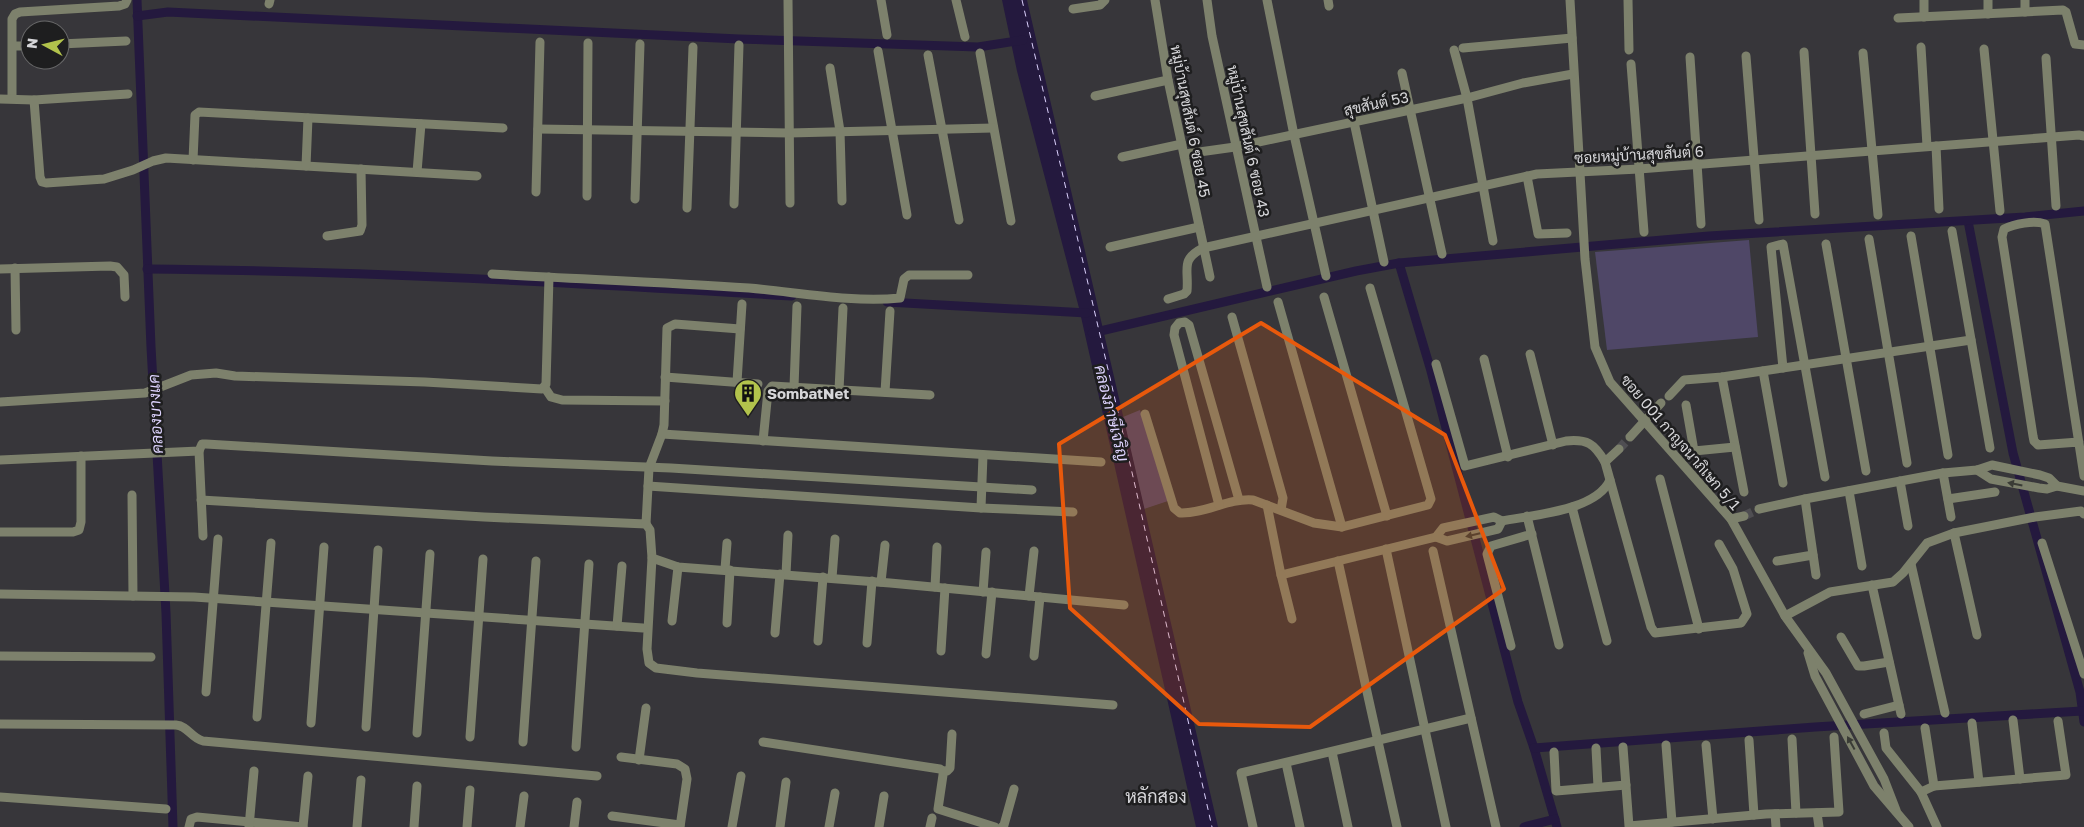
<svg xmlns="http://www.w3.org/2000/svg" width="2084" height="827" font-family="'Golos Text',Sarabun,sans-serif">
  <rect width="100%" height="100%" fill="#37363a"/>
  <g fill="#4f4767">
    <polygon points="1749,240 1758,337 1607,350 1595,252"/>
    <polygon points="1140,410 1168,501 1144,509 1123,417"/>
  </g>
  <polygon fill="#24193e" points="1002,0 1027,0 1218,827 1196,827 1079,308 1017,71"/>
  <g fill="none" stroke-linecap="round" stroke-linejoin="round">
    <g stroke="#24193e" stroke-width="9">
      <polyline points="137,0 151,347 166,613 173,827"/>
      <polyline points="137,16 168,12 739,39 978,47 1023,40"/>
      <polyline points="1968,221 2013,453 2080,692 2084,722"/>
      <polyline points="1399,263 1431,371 1518,702 1534,748 1557,827"/>
      <path d="M147,269C362,271 577,283 792,296"/>
      <polyline points="887,302 1087,313"/>
      <polyline points="1092,333 1356,271 1399,263 1709,236 2025,217 2084,211"/>
      <polyline points="1534,748 1815,727 2082,711"/>
      <polyline points="1524,827 1555,819"/>
    </g>
    <polyline stroke="#dcd2fd" stroke-width="1" stroke-dasharray="6 5" stroke-linecap="butt" points="1022,0 1134,481 1212,827"/>
    <g stroke="#4f4e52" stroke-width="9" stroke-dasharray="9 4.5" stroke-linecap="butt">
      <polyline points="1619,449 1630,437"/>
      <polyline points="1744,516 1759,509"/>
    </g>
    <g stroke="#7d816c" stroke-width="9">
      <polyline points="788,0 790,203"/>
      <polyline points="881,0 887,35"/>
      <polyline points="956,0 965,37"/>
      <polyline points="1155,0 1168,80 1210,277"/>
      <polyline points="1207,0 1212,36 1267,287"/>
      <polyline points="1267,0 1294,135 1326,276"/>
      <polyline points="1328,0 1329,6"/>
      <polyline points="1570,0 1585,259 1595,347 1610,382 1731,519 1785,616 1826,673 1884,779 1896,810"/>
      <polyline points="1628,0 1629,50"/>
      <polyline points="1924,0 1924,17"/>
      <polyline points="1988,0 1988,14"/>
      <polyline points="2025,0 2025,12"/>
      <polyline points="269,4 270,0"/>
      <polyline points="1073,9 1100,5 1105,0"/>
      <polyline points="1898,18 2063,10 2066,12 2075,44 2084,45"/>
      <polyline points="60,44 126,41"/>
      <polyline points="13,46 30,46"/>
      <polyline points="1921,47 1927,146"/>
      <polyline points="1463,48 1572,38"/>
      <polyline points="1984,49 2000,211"/>
      <polyline points="1454,50 1467,98 1493,241"/>
      <polyline points="878,51 907,215"/>
      <polyline points="1804,52 1815,214"/>
      <polyline points="980,53 1011,221"/>
      <polyline points="1863,53 1878,215"/>
      <polyline points="928,55 959,220"/>
      <polyline points="1746,56 1759,220"/>
      <polyline points="1690,57 1701,224"/>
      <polyline points="2046,58 2056,206"/>
      <polyline points="1631,64 1644,232"/>
      <polyline points="830,68 840,131 842,201"/>
      <polyline points="1402,73 1442,254"/>
      <polyline points="1095,96 1168,80"/>
      <polyline points="12,98 12,19 15,14 20,12 119,6 125,4 127,0"/>
      <polyline points="0,99 34,100 128,94"/>
      <polyline points="34,100 40,177 42,182 46,183 104,179 133,170 153,161 166,158 477,176"/>
      <polyline points="1354,122 1384,262"/>
      <polyline points="538,129 789,133 993,128"/>
      <polyline points="1936,146 1939,209"/>
      <polyline points="1185,154 1235,147 1467,98 1523,83 1573,74"/>
      <polyline points="1122,157 1182,144"/>
      <polyline points="193,160 195,115 199,112 503,128"/>
      <polyline points="306,166 308,118"/>
      <polyline points="417,172 421,124"/>
      <polyline points="1527,176 1538,234 1567,233"/>
      <polyline points="536,192 540,42"/>
      <polyline points="587,196 588,43"/>
      <polyline points="635,199 640,44"/>
      <polyline points="734,204 739,45"/>
      <polyline points="687,208 693,47"/>
      <polyline points="1952,231 1990,448"/>
      <polyline points="327,236 360,231 362,225 361,169"/>
      <polyline points="1911,236 1948,455"/>
      <polyline points="1869,239 1907,463"/>
      <polyline points="1826,244 1866,471"/>
      <polyline points="1110,247 1199,227"/>
      <polyline points="15,268 16,330"/>
      <polyline points="0,269 110,266 117,267 124,275 125,297"/>
      <path d="M492,274C577,279 663,282 749,288C797,292 852,303 900,298L904,279L909,275H968"/>
      <polyline points="1324,297 1387,516"/>
      <path d="M1168,299L1184,294L1187,291C1189,268 1180,260 1203,248L1537,174L1639,169L2079,135L2084,136"/>
      <polyline points="1278,302 1342,527"/>
      <polyline points="1232,317 1283,498 1281,510"/>
      <polyline points="1530,354 1553,445"/>
      <polyline points="1484,359 1508,457"/>
      <path d="M1436,364L1465,466L1566,441C1587,439 1594,443 1605,462L1619,449"/>
      <polyline points="1783,368 1771,247 1783,244 1825,477"/>
      <polyline points="1763,371 1783,483"/>
      <polyline points="665,377 758,384"/>
      <polyline points="1722,377 1744,492"/>
      <polyline points="737,382 742,304"/>
      <polyline points="794,387 797,306"/>
      <polyline points="545,388 551,397 562,400 665,401"/>
      <polyline points="839,390 843,308"/>
      <polyline points="885,392 890,311"/>
      <polyline points="1669,396 1684,380 1722,377 1971,340"/>
      <polyline points="0,402 145,393 191,375 216,373 235,376 425,382 542,389 546,384 549,277"/>
      <polyline points="1686,405 1694,451 1735,447"/>
      <path d="M1145,414L1174,508L1180,513C1205,514 1228,498 1253,500L1314,523L1342,527L1428,505L1431,499L1370,288"/>
      <polyline points="662,434 1101,462"/>
      <polyline points="1630,437 1661,403"/>
      <polyline points="763,441 768,391 772,386 930,395"/>
      <path d="M2079,442L2038,445L2034,441L2033,436L2002,237L2004,229C2014,224 2034,220 2045,224C2058,308 2071,392 2084,476"/>
      <polyline points="199,451 203,536"/>
      <polyline points="983,455 981,508 1073,512"/>
      <polyline points="0,460 199,451 202,444 206,444 492,461 671,468 1032,490"/>
      <polyline points="1605,462 1651,627 1655,633 1741,623 1747,614 1733,569 1719,544"/>
      <polyline points="1977,470 1991,479 2039,488 2047,489 2057,486 2084,491"/>
      <polyline points="1943,473 1951,517"/>
      <polyline points="1660,479 1699,629"/>
      <polyline points="1900,481 1908,526"/>
      <polyline points="648,486 981,508"/>
      <polyline points="1849,491 1862,566"/>
      <polyline points="132,495 133,596"/>
      <polyline points="1805,499 1816,575"/>
      <polyline points="1948,499 1995,492"/>
      <polyline points="201,500 484,517 646,524 649,468 662,434 664,425 667,328 675,324 740,329"/>
      <polyline points="1219,505 1174,335 1175,328 1179,323 1185,322 1189,325 1239,500"/>
      <polyline points="1267,505 1281,575 1436,537"/>
      <polyline points="1572,507 1607,641"/>
      <polyline points="1759,509 1805,499 1943,473 1977,470 1992,465 2040,475 2049,478 2057,486"/>
      <polyline points="1527,516 1559,645"/>
      <polygon points="1494,517 1502,521 1498,529 1447,541 1436,537 1443,528"/>
      <polyline points="1731,519 1744,516"/>
      <path d="M1502,521C1532,515 1596,511 1610,480"/>
      <polyline points="646,524 650,530 652,558 678,567 890,583 1124,605"/>
      <polyline points="0,532 73,532 79,530 81,522 81,456"/>
      <polyline points="1954,533 1977,635"/>
      <polyline points="2042,543 2084,674"/>
      <polyline points="1386,549 1446,827"/>
      <polyline points="1433,551 1496,827"/>
      <polyline points="652,558 647,649 649,663 656,668 697,673 1113,705"/>
      <polyline points="1338,561 1397,827"/>
      <polyline points="1777,561 1813,555"/>
      <polyline points="1911,564 1945,713"/>
      <polyline points="725,569 727,543"/>
      <polyline points="786,574 788,535"/>
      <polyline points="1281,575 1292,619"/>
      <polyline points="832,578 835,539"/>
      <polyline points="881,582 885,545"/>
      <polyline points="1872,585 1901,714"/>
      <polyline points="935,587 937,547"/>
      <polyline points="983,592 986,552"/>
      <polyline points="0,594 194,597 643,628"/>
      <polyline points="1029,596 1034,551"/>
      <polyline points="1785,616 1830,592 1893,582 1903,573 1927,543 1954,533 2035,517 2081,511 2084,514"/>
      <polyline points="672,621 678,567"/>
      <polyline points="727,623 730,570"/>
      <polyline points="617,626 622,566"/>
      <polyline points="775,633 780,574"/>
      <polyline points="1841,637 1858,666 1864,666 1889,662"/>
      <polyline points="818,641 823,577"/>
      <polyline points="867,643 872,581"/>
      <polyline points="1511,646 1487,554 1491,546 1532,534"/>
      <polyline points="941,651 945,588"/>
      <polyline points="1808,653 1815,676 1874,786 1909,827"/>
      <polyline points="986,654 992,592"/>
      <polyline points="0,656 151,657"/>
      <polyline points="1034,656 1040,597"/>
      <polyline points="206,692 218,539"/>
      <polyline points="1864,714 1899,705"/>
      <polyline points="257,717 271,543"/>
      <polyline points="2013,720 2020,779"/>
      <polyline points="311,723 324,547"/>
      <polyline points="1972,723 1979,782"/>
      <path d="M0,724L176,725C188,726 191,738 203,741L597,776"/>
      <polyline points="366,727 378,550"/>
      <polyline points="1925,728 1934,786"/>
      <polyline points="417,733 430,554"/>
      <polyline points="1884,733 1886,748 1921,792 1937,827"/>
      <polyline points="470,737 483,559"/>
      <polyline points="1792,739 1796,813"/>
      <polyline points="1749,740 1754,815"/>
      <polyline points="523,742 536,561"/>
      <polyline points="763,742 940,769 943,771 943,775 938,809 995,827"/>
      <polyline points="1666,745 1672,822"/>
      <polyline points="1706,745 1713,819"/>
      <polyline points="576,747 589,564"/>
      <polyline points="1623,747 1629,826 1766,814 1839,812 1834,737"/>
      <polyline points="1596,748 1598,787"/>
      <polyline points="1332,752 1348,827"/>
      <polyline points="1554,752 1556,791 1626,785"/>
      <polyline points="621,757 677,764 685,769 687,779 680,827"/>
      <polyline points="639,760 646,708"/>
      <polyline points="1286,763 1300,827"/>
      <polyline points="943,771 947,771 950,768 952,734"/>
      <polyline points="1921,792 1934,786 2066,775 2058,721"/>
      <polyline points="0,797 166,809"/>
      <polyline points="1817,813 1819,827"/>
      <polyline points="1775,814 1776,827"/>
      <polyline points="612,816 680,825"/>
      <polyline points="189,827 191,819 197,817 303,827"/>
      <polyline points="249,827 254,771"/>
      <polyline points="303,827 308,776"/>
      <polyline points="357,827 361,780"/>
      <polyline points="414,827 417,786"/>
      <polyline points="467,827 470,790"/>
      <polyline points="520,827 524,796"/>
      <polyline points="574,827 577,802"/>
      <polyline points="732,827 741,776"/>
      <polyline points="780,827 786,782"/>
      <polyline points="829,827 835,793"/>
      <polyline points="879,827 884,796"/>
      <polyline points="930,827 932,818"/>
      <polyline points="1002,827 1004,825 1014,789"/>
      <polyline points="1253,827 1241,773 1471,718"/>
    </g>
  </g>
  <defs><path id="oneway-solid" d="M-6-.8H1V-3.2L6.5 0L1 3.2V.8H-6Z" transform="scale(1.25)"/></defs>
  <g fill="#3a3c36">
    <use href="#oneway-solid" transform="translate(2015 484) rotate(-169)"/>
    <use href="#oneway-solid" transform="translate(1473 535) rotate(167)"/>
    <use href="#oneway-solid" transform="translate(1851 743) rotate(-119)"/>
  </g>
  <path fill="#e8590c" fill-opacity="0.2" stroke="#e8590c" stroke-width="4" stroke-linejoin="round" d="M1261,323L1445,435L1504,589L1310,727L1199,724L1070,608L1059,444Z"/>
  <defs>
    <g id="building-pin" transform="scale(1.4375)"><path d="M0 17L-7.5 6A9.5 9.5 0 1 1 7.5 6Z" fill="#b2c34c" stroke="#1e1e1f"/><path d="M-4-6H4V6H1V3H-1V6H-4ZM-2.5-4.3h1.7v1.8h-1.7ZM.8-4.3h1.7v1.8H.8ZM-2.5-1h1.7V.8h-1.7ZM.8-1h1.7V.8H.8Z" fill="#111"/></g>
  </defs>
  <g fill-rule="evenodd">
    <use href="#building-pin" x="748" y="393"/>
  </g>
  <g text-anchor="middle" dominant-baseline="central" stroke-width="5" stroke-linejoin="round" paint-order="stroke">
    <g font-size="15" fill="#d6d6d9" stroke="#1e1e1f">
      <text transform="translate(1376 103) rotate(-12)">สุขสันต์ 53</text>
      <text transform="translate(1191 121) rotate(79)">หมู่บ้านสุขสันต์ 6 ซอย 45</text>
      <text transform="translate(1249 141) rotate(78)">หมู่บ้านสุขสันต์ 6 ซอย 43</text>
      <text transform="translate(1639 154) rotate(-3)">ซอยหมู่บ้านสุขสันต์ 6</text>
      <text transform="translate(1681 442) rotate(49)">ซอย 001 กาญจนาภิเษก 5/1</text>
    </g>
    <g font-size="15" font-weight="bold" fill="#d6d6d9" stroke="#1e1e1f" text-anchor="start">
      <text x="767" y="393">SombatNet</text>
    </g>
    <g font-size="16" font-style="italic" fill="#dcd2fd" stroke="#1e1e1f">
      <text transform="translate(1112 413) rotate(76)">คลองภาษีเจริญ</text>
      <text transform="translate(155 414) rotate(-93)">คลองบางแค</text>
    </g>
    <g font-size="18" fill="#d6d6d9" stroke="#1e1e1f">
      <text x="1156" y="796">หลักสอง</text>
    </g>
  </g>
  <g transform="translate(45 45) rotate(277)"><circle r="24" fill="#1e1e1f" stroke="#686869"/>
  <path d="M0-4L9 19L0 12L-9 19Z" fill="#b2c34c"/>
  <text y="-8" font-size="14" font-weight="bold" text-anchor="middle" fill="#d6d6d9">N</text>
  </g>
</svg>
